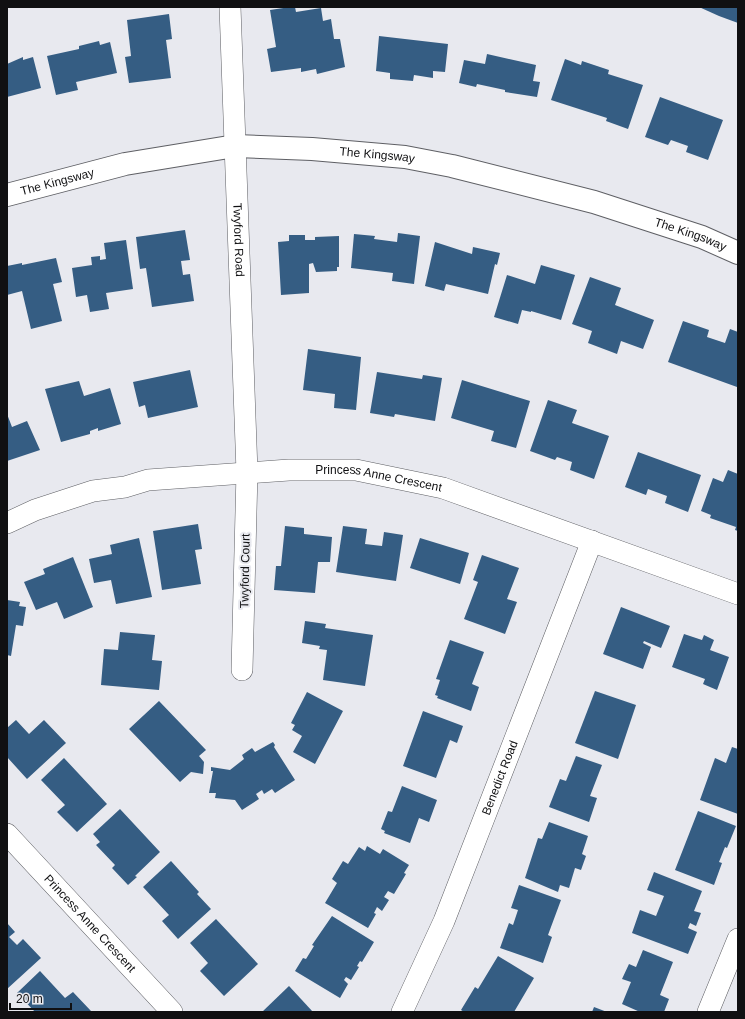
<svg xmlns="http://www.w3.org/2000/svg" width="745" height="1019" font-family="Arial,sans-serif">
  <rect width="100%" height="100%" fill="#e8e9ef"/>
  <g fill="#355d83">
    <polygon points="290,7 295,7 296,12 321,8 323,21 331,19 334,39 340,39 345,67 317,74 316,69 301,72 301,68 271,72 267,49 276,47 270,10"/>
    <polygon points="699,7 738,7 738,23 719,16"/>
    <polygon points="169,14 172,39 166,40 171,78 129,83 125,57 131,56 127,20"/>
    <polygon points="379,36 448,44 445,72 433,71 433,78 414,75 413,81 390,79 390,73 376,71"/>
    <polygon points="99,41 100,45 110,42 117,73 76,82 78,90 56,95 47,56 79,49 79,46"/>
    <polygon points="487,54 536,65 533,81 540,82 537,97 505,92 505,90 477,84 476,87 459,83 464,60 485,64"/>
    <polygon points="23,57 23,60 33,57 41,88 7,97 7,64"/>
    <polygon points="565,59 581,65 582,61 609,70 608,74 643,85 628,129 606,121 607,118 551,100"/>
    <polygon points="660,97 723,120 708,160 686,152 688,146 671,140 668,145 645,137"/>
    <polygon points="185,230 190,260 181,261 183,275 190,274 194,301 152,307 146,268 140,269 136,237"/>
    <polygon points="398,233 420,236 414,284 392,281 393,273 351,268 354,234 375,236 374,239 397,242"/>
    <polygon points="289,235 305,235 305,240 315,240 315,237 339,236 339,267 337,267 337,271 316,272 313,263 309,264 309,293 281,295 278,242 289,241"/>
    <polygon points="126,240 133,289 106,293 109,309 90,312 87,295 76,297 72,268 92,265 91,257 100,256 100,260 106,259 104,243"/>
    <polygon points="435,242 472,254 473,247 500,253 497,265 495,264 488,294 446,284 444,291 425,286"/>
    <polygon points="56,258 62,282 53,284 62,321 31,329 22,291 7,295 7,266 22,263 22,265"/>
    <polygon points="541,265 575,275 561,320 531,311 531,312 522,310 518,324 494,317 507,275 535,284"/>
    <polygon points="590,277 621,288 615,305 654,320 643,349 621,341 617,354 588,343 592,331 572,324"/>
    <polygon points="683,321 709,330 707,337 725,343 730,329 738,332 737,387 668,362"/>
    <polygon points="308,349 361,357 356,410 334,408 335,394 303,390"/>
    <polygon points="190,370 198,407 148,418 145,405 139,407 133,382"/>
    <polygon points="377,372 422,379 423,375 442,378 435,421 395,414 394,417 370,413"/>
    <polygon points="462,380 530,401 516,448 491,441 494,431 451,418"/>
    <polygon points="79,381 84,396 110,388 121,424 98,431 98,428 90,431 90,434 61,442 45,389"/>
    <polygon points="548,400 577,410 572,423 609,436 594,479 570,470 572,462 557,457 555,460 530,451"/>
    <polygon points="7,414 12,427 27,421 40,450 7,461"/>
    <polygon points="638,452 701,475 688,512 665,503 667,496 648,489 646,495 625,487"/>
    <polygon points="728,470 738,474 738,531 735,530 736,527 710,518 711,515 701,511 713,478 723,482"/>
    <polygon points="198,524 202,549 195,550 201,584 162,590 153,531"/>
    <polygon points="285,526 304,528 304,534 332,537 330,562 318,562 315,593 274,590 276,566 281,566"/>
    <polygon points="343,526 367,529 365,544 382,546 384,532 403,535 396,581 336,572"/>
    <polygon points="139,538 152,597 116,604 111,580 94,583 89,559 112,554 110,545"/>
    <polygon points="420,538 469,553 460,584 410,568"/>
    <polygon points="482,555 519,568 507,599 517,602 505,634 464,619 478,582 473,580"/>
    <polygon points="73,557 93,607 64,619 57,602 36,610 24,582 45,574 43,569"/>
    <polygon points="7,600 20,602 19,606 26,607 23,626 16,625 11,656 7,655"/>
    <polygon points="621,607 670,626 661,648 644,641 643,643 651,647 643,669 603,654"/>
    <polygon points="305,621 326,624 325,628 373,635 365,686 323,680 327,650 319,649 320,646 302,643"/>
    <polygon points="120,632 155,635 152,660 162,661 159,690 101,685 104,649 118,650"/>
    <polygon points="684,634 702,640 704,635 714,640 710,650 729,657 717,690 703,684 705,679 672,667"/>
    <polygon points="450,640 484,652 472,684 479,687 471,711 437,698 438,696 435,695 440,680 436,679"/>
    <polygon points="595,691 636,705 618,759 575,743"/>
    <polygon points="307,692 343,711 315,764 293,752 302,736 292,730 295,725 291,723"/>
    <polygon points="159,701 206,750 199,756 204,762 203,774 191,772 180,782 129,729"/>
    <polygon points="423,711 463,726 457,743 450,740 436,778 403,766"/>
    <polygon points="16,720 29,734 44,720 66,743 27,779 7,757 7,728"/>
    <polygon points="273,742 275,745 274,747 295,780 275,793 272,789 264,794 262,790 256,794 259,799 242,810 235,800 215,798 216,793 209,793 213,771 211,771 211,767 230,770 244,759 242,755 252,748 255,752"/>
    <polygon points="732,747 738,749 738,814 700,800 715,758 726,763"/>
    <polygon points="576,756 602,765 590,796 597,798 589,822 549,807 560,779 566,781"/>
    <polygon points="64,758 107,804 77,832 57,812 65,805 41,780"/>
    <polygon points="402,786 437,800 429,822 419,818 410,843 384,833 385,831 381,829 388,811 392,812"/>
    <polygon points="120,809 160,852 135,876 137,877 128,885 112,868 115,865 96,845 100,842 93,834"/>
    <polygon points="698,811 736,826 727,848 725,847 719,862 722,863 714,885 675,870"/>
    <polygon points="549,822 588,836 582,854 586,856 581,870 575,868 569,888 560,885 558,892 525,878 538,838 542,839"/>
    <polygon points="367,846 380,854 383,849 409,865 404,873 406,874 394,894 388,891 384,897 389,900 382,911 377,907 374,913 376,914 368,928 325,903 337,883 332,879 343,861 348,864 359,847 365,851"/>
    <polygon points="171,861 199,892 197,894 211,909 178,939 162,921 169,915 143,887"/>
    <polygon points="654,872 702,891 694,911 701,913 696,926 690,923 688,928 697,932 688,954 632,933 640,910 656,916 664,896 647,890"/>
    <polygon points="519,885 561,900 548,935 552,937 543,963 500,948 509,923 513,925 518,910 511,908"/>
    <polygon points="332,916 374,942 362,962 360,961 357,966 359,967 351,980 346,977 344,980 348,984 340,998 295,971 303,958 306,959 314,946 312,945"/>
    <polygon points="216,919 258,964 224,996 200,971 208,963 190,943"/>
    <polygon points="7,923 15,932 9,937 17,945 23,939 41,958 7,989"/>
    <polygon points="643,950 673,962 660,995 669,999 664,1012 640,1012 622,1004 631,982 622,979 629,964 636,967"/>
    <polygon points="498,956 534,978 514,1012 464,1012 461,1010 475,987 478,989"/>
    <polygon points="40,971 65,998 73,992 91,1011 35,1012 17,993"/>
    <polygon points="289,986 313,1012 262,1012"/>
    <polygon points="594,1007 607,1012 592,1012"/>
  </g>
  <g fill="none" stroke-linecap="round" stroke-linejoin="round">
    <g stroke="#5e5f64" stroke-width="22">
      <g id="minor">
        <path id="s1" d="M230,7L247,472L242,670"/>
        <path id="s2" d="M7,523L35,510L93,491L125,487L148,480L289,470H356L443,488L738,594"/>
        <path id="s3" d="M7,834L172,1012"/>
        <path id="s4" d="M402,1012L444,921L592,541"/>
        <polyline points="708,1012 738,939"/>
      </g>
    </g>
    <g stroke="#5e5f64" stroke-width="24">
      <g id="tertiary">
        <path id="s5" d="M7,195L125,164L235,146L312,149L405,157L452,166L594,202L702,237L738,253"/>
      </g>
    </g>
    <use href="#minor" stroke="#fff" stroke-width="21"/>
    <use href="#tertiary" stroke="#fff" stroke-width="22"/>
  </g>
  <g text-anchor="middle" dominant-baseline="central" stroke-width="4" stroke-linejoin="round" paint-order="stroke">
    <g font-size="12" fill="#101012" stroke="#e8e9ef">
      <text stroke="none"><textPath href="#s5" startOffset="376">The Kingsway</textPath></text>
      <text stroke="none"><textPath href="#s5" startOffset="52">The Kingsway</textPath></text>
      <text stroke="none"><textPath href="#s5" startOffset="700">The Kingsway</textPath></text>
      <text stroke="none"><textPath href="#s1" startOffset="233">Twyford Road</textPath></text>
      <text stroke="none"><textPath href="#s2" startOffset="380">Princess Anne Crescent</textPath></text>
      <text transform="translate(245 571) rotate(-89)">Twyford Court</text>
      <text stroke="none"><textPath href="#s4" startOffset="254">Benedict Road</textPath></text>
      <text stroke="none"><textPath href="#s3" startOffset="122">Princess Anne Crescent</textPath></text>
    </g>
  </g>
  <rect width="745" height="1019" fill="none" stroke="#101012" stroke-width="16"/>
  <path d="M10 1003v6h61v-6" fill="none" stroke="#101012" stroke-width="2"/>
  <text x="16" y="1003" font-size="12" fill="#101012" stroke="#e8e9ef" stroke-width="3" paint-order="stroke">20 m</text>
</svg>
